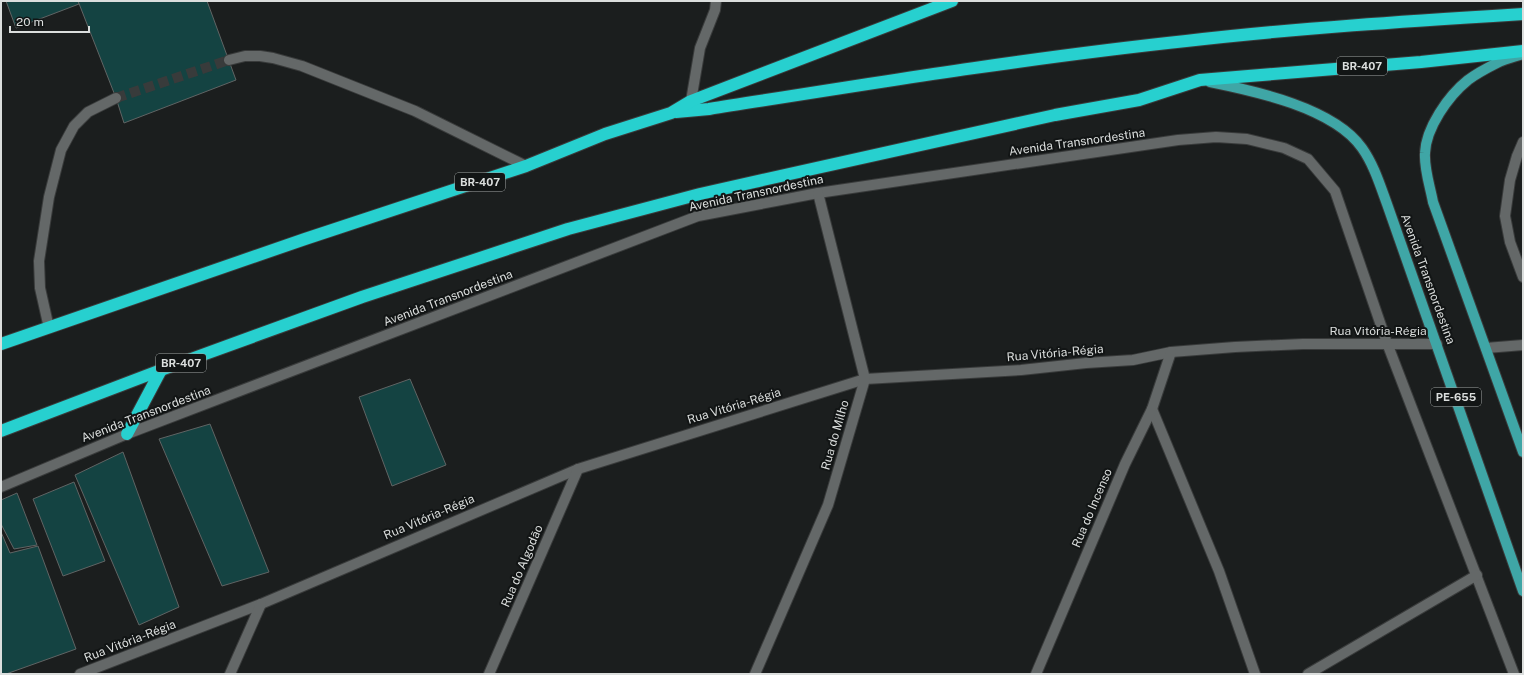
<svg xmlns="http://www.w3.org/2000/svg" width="1524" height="675" font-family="'Public Sans',sans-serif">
  <rect width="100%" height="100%" fill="#1b1e1e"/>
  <g fill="#144342" stroke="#606464">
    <polygon points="6,1 78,1 79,4 16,28"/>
    <polygon points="78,1 207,1 236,80 124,123 116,98"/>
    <polygon points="410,379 446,465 392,486 359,397"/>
    <polygon points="210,424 269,572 222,586 159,439"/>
    <polygon points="123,452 179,607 139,625 75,475"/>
    <polygon points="74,482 105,561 63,576 33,499"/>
    <polygon points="17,493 37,545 14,549 1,524 1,500"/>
    <polygon points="1,532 10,553 38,546 76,649 6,674 1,674"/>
  </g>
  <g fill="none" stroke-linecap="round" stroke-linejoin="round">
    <polyline stroke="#383b3b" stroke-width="10" stroke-dasharray="10 5" stroke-linecap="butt" points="116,98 229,60"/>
    <g stroke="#393b3b" stroke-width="12">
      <g id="minor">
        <polyline points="229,60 245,56 260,56 273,58 302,66 415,111 526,166"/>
        <polyline points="691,101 700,48 715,10 716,1"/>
        <polyline points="1523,142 1517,156 1510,180 1505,216 1510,242 1523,277"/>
        <polyline points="49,328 40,288 39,261 49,197 61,150 74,126 88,112 116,98"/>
        <polyline points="1486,348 1523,345"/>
        <polyline points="1152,409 1219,571 1255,674"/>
        <polyline points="1,487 127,434 698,216 818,193 1178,140 1216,137 1247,139 1284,148 1308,159 1335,191 1387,343 1514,674"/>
        <polyline points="80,674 261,604 578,469 865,379 1021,370 1086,363 1133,360 1171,352 1235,347 1303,344 1437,344"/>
        <polyline points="230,674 261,604"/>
        <polyline points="489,674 578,469"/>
        <polyline points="755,674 828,505 865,379 818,193"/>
        <polyline points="1036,674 1125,464 1152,409 1171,352"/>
        <polyline points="1308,674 1477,575"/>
      </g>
    </g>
    <g stroke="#393b3b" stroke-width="12">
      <g id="major">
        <path d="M1523,54C1514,57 1505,59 1497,63C1487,68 1476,74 1468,80C1448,96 1426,128 1425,153C1424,169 1430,186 1433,202L1523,452"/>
        <path d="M1210,82C1255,91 1334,108 1362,148C1374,165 1380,185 1387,204L1523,591"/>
      </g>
    </g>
    <g stroke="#393b3b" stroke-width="14">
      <g id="highway">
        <path d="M676,112L709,109C868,84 1026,58 1186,41C1298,28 1411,21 1523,14"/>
        <polyline points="1,344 305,239 526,166 605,134 671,113 691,101 952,1"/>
        <polyline points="1,431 161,370 362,297 568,229 700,194 1055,115 1139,100 1200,80 1421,62 1523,51"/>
        <polyline points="127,434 161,370"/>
      </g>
    </g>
    <use href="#minor" stroke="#646868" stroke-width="10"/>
    <use href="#major" stroke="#3fa6a6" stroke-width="10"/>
    <use href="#highway" stroke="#27d0cf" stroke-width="12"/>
  </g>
  <g text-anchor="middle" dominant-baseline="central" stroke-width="4" stroke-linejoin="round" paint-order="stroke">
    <g fill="#121515" stroke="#9fa2a1" stroke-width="1">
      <rect x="1337" y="57" width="50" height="18" rx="3"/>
      <rect x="455" y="173" width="50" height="18" rx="3"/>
      <rect x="156" y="354" width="50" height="18" rx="3"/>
      <rect x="1431" y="388" width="50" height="18" rx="3"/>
    </g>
    <g font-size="11" font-weight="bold" fill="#dbdedd">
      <text x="1362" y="66">BR-407</text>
      <text x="480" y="182">BR-407</text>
      <text x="181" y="363">BR-407</text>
      <text x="1456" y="397">PE-655</text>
    </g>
    <g font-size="12" fill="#dbdedd" stroke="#121515">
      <text transform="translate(1077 142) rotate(-8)">Avenida Transnordestina</text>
      <text transform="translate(756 193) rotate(-12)">Avenida Transnordestina</text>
      <text transform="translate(1428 279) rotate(70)">Avenida Transnordestina</text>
      <text transform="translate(448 298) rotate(-21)">Avenida Transnordestina</text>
      <text x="1378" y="331">Rua Vitória-Régia</text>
      <text transform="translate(1055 353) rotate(-5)">Rua Vitória-Régia</text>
      <text transform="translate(734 406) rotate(-17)">Rua Vitória-Régia</text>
      <text transform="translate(146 414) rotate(-21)">Avenida Transnordestina</text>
      <text transform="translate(835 435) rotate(-74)">Rua do Milho</text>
      <text transform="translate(1092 508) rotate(-67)">Rua do Incenso</text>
      <text transform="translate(429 517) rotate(-23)">Rua Vitória-Régia</text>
      <text transform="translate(522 566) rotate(-67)">Rua do Algodão</text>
      <text transform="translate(130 641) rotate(-21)">Rua Vitória-Régia</text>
    </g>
  </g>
  <rect width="1524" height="675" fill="none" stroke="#dbdedd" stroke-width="4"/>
  <path d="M10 26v6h79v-6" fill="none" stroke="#dbdedd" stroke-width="2"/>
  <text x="16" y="26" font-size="12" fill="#dbdedd" stroke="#121515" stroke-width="3" paint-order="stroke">20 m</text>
</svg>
